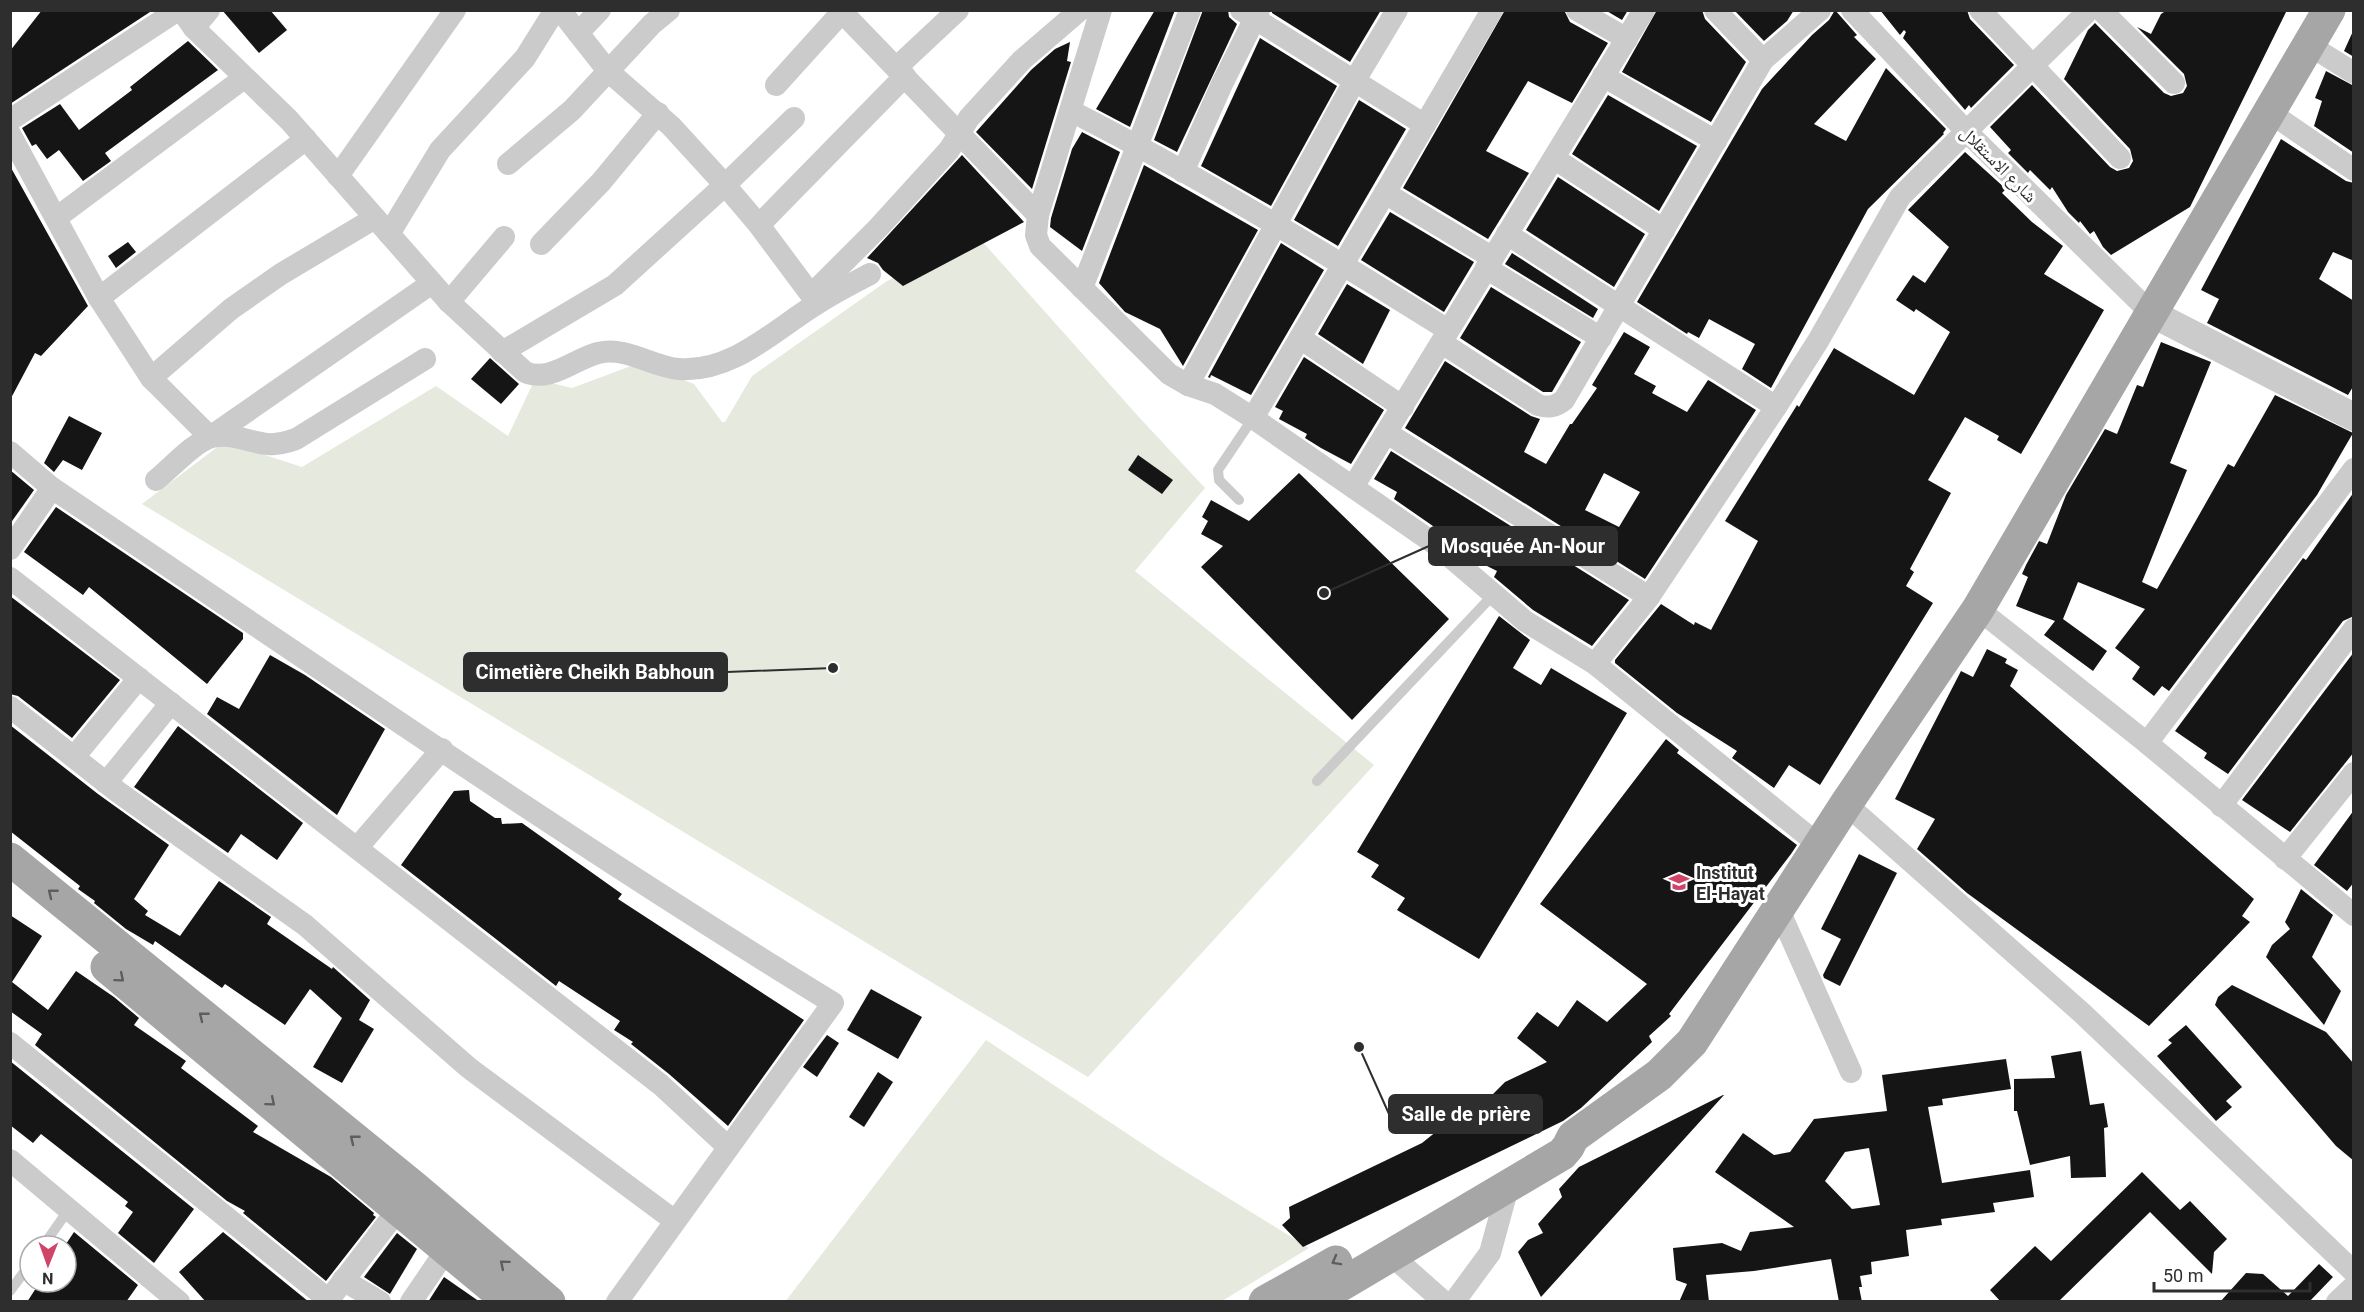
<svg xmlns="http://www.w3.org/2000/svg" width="2364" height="1312" font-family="Roboto,'Noto Naskh Arabic',sans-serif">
  <rect width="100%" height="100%" fill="#fff"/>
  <g fill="#e6e9dd">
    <polygon points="981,240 1137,415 1205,488 1135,571 1374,765 1088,1077 142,504 224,442 302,467 436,386 508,436 535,379 572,388 639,363 694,384 722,422 725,422 752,376 887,281"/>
    <polygon points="986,1040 1170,1162 1309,1248 1222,1301 785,1302"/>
  </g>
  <g fill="#151515" fill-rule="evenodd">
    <polygon points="42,10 153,10 10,104 10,51"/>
    <polygon points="222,10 270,10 287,30 259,53"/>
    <polygon points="1155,10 1175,10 1130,127 1096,109"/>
    <polygon points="1203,10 1228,10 1229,17 1237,24 1177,152 1154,140"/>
    <polygon points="1272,10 1381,10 1350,62 1272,13"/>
    <polygon points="1505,10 1564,10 1570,22 1608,43 1572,103 1528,81 1486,151 1529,173 1488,239 1403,188"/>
    <polygon points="1605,10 1628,10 1622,20"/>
    <polygon points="1657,10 1702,10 1705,19 1746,62 1711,122 1622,72"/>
    <polygon points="1734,10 1794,10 1787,21 1764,41"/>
    <polygon points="1835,10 1857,35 1854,37 1876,59 1814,124 1846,141 1886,68 1946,129 1943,133 1944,134 1868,209 1771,388 1742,369 1755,344 1709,319 1699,338 1688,332 1687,334 1637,302 1762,89 1812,35 1829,20"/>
    <polygon points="1880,10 1967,10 1970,19 2014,65 1971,108 1969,105 1965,110 1903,38 1906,32 1904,30 1900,35"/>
    <polygon points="2167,10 2287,10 2190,207 2111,255 2103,247 2094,231 2090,234 2080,221 2079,223 2068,212 2052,187 2050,190 2030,170 2028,173 2008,153 2011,150 1990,127 2032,85 2110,167 2117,171 2129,168 2133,161 2130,149 2064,79 2088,30 2095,23 2164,93 2171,96 2183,93 2187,86 2184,74 2137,27 2151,34 2161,14"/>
    <polygon points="2354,29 2354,57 2344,51"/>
    <polygon points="1260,38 1337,86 1271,206 1201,166"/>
    <polygon points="188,41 218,70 105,153 111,161 83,181 59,150 47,159 36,144 32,146 22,128 60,104 79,130 132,90 130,87"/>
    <polygon points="1070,42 1067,61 1071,62 1032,189 976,132 1031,70 1055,49"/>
    <polygon points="2326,71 2354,86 2354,153 2314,126 2322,101 2315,98"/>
    <polygon points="1608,95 1697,146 1659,211 1572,154"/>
    <polygon points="1359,100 1406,129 1338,246 1294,220"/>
    <polygon points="1082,132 1120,152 1082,251 1050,227 1051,218 1072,149"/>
    <polygon points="2281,139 2346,181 2354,183 2354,261 2333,252 2319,279 2354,301 2354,385 2348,395 2207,323 2219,299 2201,290"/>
    <polygon points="1965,152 2006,189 2002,193 2032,222 2063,246 2044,274 2104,310 2021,454 1997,440 1999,436 1965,417 1928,480 1951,493 1910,569 1914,572 1906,586 1933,603 1820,785 1789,765 1774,788 1732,758 1737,751 1677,713 1615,663 1615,660 1661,604 1694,625 1695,622 1711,630 1758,541 1725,521 1797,405 1799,407 1834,348 1914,395 1950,332 1916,309 1914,312 1896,300 1913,275 1925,283 1949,247 1908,210"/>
    <polygon points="962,155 1024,222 903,286 883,270 878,263 867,258"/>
    <polygon points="1144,165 1258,230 1183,366 1160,329 1125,312 1099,283"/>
    <polygon points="10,166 88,306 41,356 35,353 10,400"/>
    <polygon points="1558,177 1645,234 1614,287 1526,230"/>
    <polygon points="1390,212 1474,262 1444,312 1361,260"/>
    <polygon points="128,242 136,252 116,268 108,256"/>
    <polygon points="1281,243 1324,270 1251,395 1211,375 1210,378 1208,377"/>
    <polygon points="1512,253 1598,309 1593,318 1505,264"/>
    <polygon points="1347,284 1390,310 1363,364 1318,334"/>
    <polygon points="1491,287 1581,342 1552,392 1543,392 1460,338"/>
    <path d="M1624,332L1650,347L1634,374L1656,386L1652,393L1687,412L1708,380L1710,381L1756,410L1645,579L1405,428L1445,361L1531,416L1540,419L1524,452L1546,464L1570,424H1572L1597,388L1592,385ZM1604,473L1640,492L1619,527L1585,510Z"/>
    <polygon points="2161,342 2211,362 2170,463 2187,470 2142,582 2157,589 2228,464 2234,467 2275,395 2353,433 2317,495 2169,691 2162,686 2154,696 2132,679 2140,667 2115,648 2145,609 2078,582 2063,619 2107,651 2093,671 2044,635 2055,621 2016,606 2028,577 2022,574 2026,565 2039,541 2047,544 2066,495 2105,429 2117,434 2137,385 2143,387"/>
    <polygon points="1304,357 1384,410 1351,464 1321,448 1305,438 1307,434 1279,419 1283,411 1275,407"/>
    <polygon points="490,358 519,384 501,404 471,379"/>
    <polygon points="69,416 102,433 82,470 63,460 54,472 44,463"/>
    <polygon points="1391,451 1629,600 1592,646 1533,610 1494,577 1497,571 1473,559 1443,533 1394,499 1397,492 1374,479"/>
    <polygon points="1138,455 1173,480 1162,494 1128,470"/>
    <polygon points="10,470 34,490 10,524"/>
    <polygon points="1299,473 1449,619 1352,720 1201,567 1223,546 1201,534 1208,521 1202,517 1211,500 1249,521"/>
    <polygon points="2354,492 2354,616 2343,621 2228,774 2204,758 2207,753 2175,731 2303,558 2306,560"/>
    <polygon points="56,507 243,633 243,639 207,684 89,587 83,595 24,552"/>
    <polygon points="10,596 120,680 72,738 18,696 10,694"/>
    <polygon points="1499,616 1530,640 1513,668 1541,685 1551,668 1627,713 1479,959 1397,910 1405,898 1371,877 1379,865 1357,852"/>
    <polygon points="1987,649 2007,659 2005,663 2018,670 2010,686 2254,899 2242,916 2250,922 2149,1026 1967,893 1917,849 1935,819 1895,799 1961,671 1973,677"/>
    <polygon points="2354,652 2354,752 2290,832 2242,800"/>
    <polygon points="270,655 305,675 385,729 337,815 207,714 217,697 239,709"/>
    <polygon points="10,725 98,794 169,845 134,899 148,911 145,915 180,936 219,881 271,917 267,924 332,969 333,967 370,1000 359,1020 374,1029 342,1083 313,1067 342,1018 310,989 285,1025 225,984 222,988 155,941 153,945 126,929 94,903 95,901 78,889 80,886 10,831"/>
    <polygon points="178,726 303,823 277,860 241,834 228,853 134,787"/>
    <polygon points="1666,739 1679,750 1677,753 1797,845 1791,854 1669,1014 1671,1016 1649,1036 1652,1042 1581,1108 1563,1121 1303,1247 1282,1225 1290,1218 1289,1207 1422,1143 1467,1107 1492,1095 1505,1082 1547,1062 1517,1038 1537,1012 1558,1027 1577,1000 1607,1022 1647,984 1540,904"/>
    <polygon points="469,790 470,801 495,818 501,818 502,824 522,823 622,894 618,899 804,1020 728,1126 669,1074 631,1044 633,1042 614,1030 620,1021 559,981 556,986 401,865 454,791"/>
    <polygon points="2354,810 2354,882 2347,891 2314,865"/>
    <polygon points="1859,854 1897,873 1840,986 1824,978 1823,975 1841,939 1821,929"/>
    <polygon points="2301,889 2333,915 2312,957 2341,991 2324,1025 2266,957 2272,945 2290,929 2285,922"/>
    <polygon points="10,915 42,936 12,982 48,1010 76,971 114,997 139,1018 134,1025 186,1061 181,1068 258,1126 253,1132 331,1177 374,1213 373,1215 376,1217 326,1281 243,1213 245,1211 227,1201 35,1045 42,1034 10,1011"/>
    <polygon points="2232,985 2326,1032 2354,1064 2354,1161 2336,1146 2215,1005 2218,997"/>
    <polygon points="871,989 922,1017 898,1059 847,1030"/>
    <polygon points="2186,1025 2242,1087 2226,1101 2232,1107 2216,1121 2157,1056 2172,1043 2168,1040"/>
    <polygon points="827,1035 839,1043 817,1077 803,1067"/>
    <polygon points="2081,1051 2090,1105 2104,1103 2108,1127 2104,1128 2106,1177 2071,1178 2070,1156 2030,1165 2017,1111 2014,1111 2014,1079 2055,1078 2051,1056"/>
    <path d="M2006,1059L2011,1089L1942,1099L1943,1105L1928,1107L1942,1183L2030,1170L2034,1197L1993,1203L1995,1212L1941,1219L1942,1225L1906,1230L1909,1256L1871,1262L1872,1274L1860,1276L1862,1287H1859L1862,1302H1839L1831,1259L1754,1271L1706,1275L1709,1302H1679L1687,1284L1676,1280L1673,1248L1722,1243L1741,1251L1750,1232L1794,1227L1715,1172L1743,1133L1774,1155L1790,1152L1814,1119L1887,1111L1882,1075ZM1869,1148L1880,1205L1852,1209L1825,1181L1845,1152Z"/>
    <polygon points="10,1061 194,1209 154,1263 118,1233 133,1212 125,1206 128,1202 41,1134 33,1143 10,1125"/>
    <polygon points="878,1072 893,1082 864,1127 849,1117"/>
    <polygon points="1723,1095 1724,1095 1541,1297 1518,1252 1528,1240 1543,1233 1538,1224 1562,1197 1559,1189 1579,1167"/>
    <polygon points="2142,1172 2180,1210 2190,1201 2227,1239 2214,1252 2212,1274 2150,1212 2058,1302 2001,1302 1990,1290 2035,1246 2051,1261"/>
    <polygon points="74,1232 138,1285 126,1302 27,1302 40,1282 66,1282 66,1244"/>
    <polygon points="223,1232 309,1302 206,1302 179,1272"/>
    <polygon points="397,1233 417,1249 390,1294 364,1277"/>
    <polygon points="2319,1264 2333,1277 2309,1302 2220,1302 2246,1273 2263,1274 2288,1296"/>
    <polygon points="444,1277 480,1302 428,1302"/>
  </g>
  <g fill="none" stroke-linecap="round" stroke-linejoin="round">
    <g stroke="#cbcbcb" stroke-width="10">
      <polyline points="1239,500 1219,480 1218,470 1253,418"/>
      <polyline points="1317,781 1494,594"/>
      <polyline points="43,1246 69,1209"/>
      <polyline points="10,1291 30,1264"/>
    </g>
    <g stroke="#cbcbcb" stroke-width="22">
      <path d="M181,10L194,28L289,120L449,302L525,372C550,383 574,359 598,353C627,346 652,367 679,369C733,373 775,329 818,303C835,292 853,283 870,274"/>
      <polyline points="560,10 608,71 671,126 725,185 759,225 817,303"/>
      <polyline points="840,10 1038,215"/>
      <polyline points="1101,10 1038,215 1036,235 1040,246 1169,374 1188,385 1215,394 1253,418 1435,544 1525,621 1595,664 1819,845"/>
      <polyline points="1241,10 1425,125"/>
      <polyline points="1577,10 1627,39"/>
      <polyline points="1715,10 1763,60"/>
      <polyline points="1852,10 1966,131 2151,313"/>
      <polyline points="1980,10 2120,158"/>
      <polyline points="2101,10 2174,83"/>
      <polyline points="194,28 209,10"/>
      <polyline points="578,33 600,10"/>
      <polyline points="2309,45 2354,73"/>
      <polyline points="896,68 958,10"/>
      <polyline points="1603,76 1716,141"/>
      <polyline points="776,85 842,12"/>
      <path d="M1071,111C1200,177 1325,253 1448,330"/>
      <polyline points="2269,112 2354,170"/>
      <polyline points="10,120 178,10"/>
      <polyline points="10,134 99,298 151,378 210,437 432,283"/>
      <polyline points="1555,159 1664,230"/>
      <polyline points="508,164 572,110 652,24 669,10"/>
      <polyline points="1183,172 1222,84 1259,10"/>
      <polyline points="338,176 455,10"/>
      <polyline points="1385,193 1493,258"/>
      <polyline points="56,218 244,78"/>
      <polyline points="759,225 905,76"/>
      <polyline points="389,234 440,150 525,58 555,10"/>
      <polyline points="1507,234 1776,407"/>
      <polyline points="541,244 601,182 658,113"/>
      <polyline points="1486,268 1601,338"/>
      <polyline points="1082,288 1190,10"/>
      <polyline points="812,294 878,228 949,150 969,118 1022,60 1080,10"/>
      <polyline points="99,298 306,139"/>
      <polyline points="449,302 504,237"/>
      <polyline points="1300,338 1403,407"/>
      <path d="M1442,343L1538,405C1549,408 1555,407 1564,400L1763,60L1820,10"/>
      <polyline points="502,352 615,285 725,185 794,118"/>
      <polyline points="151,378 231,309 281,274 375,218"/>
      <polyline points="1188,385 1355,80 1397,10"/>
      <polyline points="1253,418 1492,10"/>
      <polyline points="1387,433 1649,597"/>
      <path d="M10,452L52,488C311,662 567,840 833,1003L617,1302"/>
      <path d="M156,480C171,468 194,442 212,437C231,432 250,443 268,444C278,445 287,442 296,439L425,359"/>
      <polyline points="1353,487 1644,10"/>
      <polyline points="10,549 52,488"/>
      <polyline points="10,578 661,1085 728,1147"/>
      <polyline points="1978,609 2147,743 2354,915"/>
      <polyline points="1595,664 1649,597 1776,407 1818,341 1900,197 2089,10"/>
      <polyline points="10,707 118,792 305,925 469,1068 675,1221"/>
      <polyline points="2147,743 2354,469"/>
      <polyline points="74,757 139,678"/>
      <polyline points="106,783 171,703"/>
      <polyline points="1846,804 2082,1013 2354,1272"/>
      <polyline points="2221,806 2354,629"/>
      <polyline points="357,848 442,749"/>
      <polyline points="2285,859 2354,773"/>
      <polyline points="1778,908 1851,1072"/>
      <polyline points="10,1043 329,1300"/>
      <polyline points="10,1160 179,1302"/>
      <polyline points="1391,1255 1444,1302"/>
      <polyline points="343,1280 380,1302"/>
      <polyline points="327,1302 407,1198"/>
      <polyline points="411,1302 447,1249"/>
      <polyline points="1454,1302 1490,1253 1508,1187"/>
      <polyline points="2337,1302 2354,1286"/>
    </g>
    <polyline stroke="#cbcbcb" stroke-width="28" points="2151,313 2354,417"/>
    <g stroke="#a6a6a6" stroke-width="33">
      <polyline points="10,859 415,1188 549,1302"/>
      <polyline points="107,967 510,1302"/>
      <polyline points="1265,1302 1336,1262"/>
      <polyline points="1312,1302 1562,1154 1568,1147 1573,1137 1659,1075 1692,1042 1846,804 1978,609 2329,10"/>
    </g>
  </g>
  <defs><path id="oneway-chevron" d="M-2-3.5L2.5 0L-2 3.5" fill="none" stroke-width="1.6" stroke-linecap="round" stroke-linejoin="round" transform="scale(1.5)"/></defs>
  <g stroke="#5e5e5e">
    <use href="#oneway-chevron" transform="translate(52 893) rotate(-141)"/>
    <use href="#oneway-chevron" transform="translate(120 978) rotate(40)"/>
    <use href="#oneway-chevron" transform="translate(203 1016) rotate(-141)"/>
    <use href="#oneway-chevron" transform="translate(271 1102) rotate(40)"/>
    <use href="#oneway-chevron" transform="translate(354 1139) rotate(-141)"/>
    <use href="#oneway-chevron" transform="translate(1336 1261) rotate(151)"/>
    <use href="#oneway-chevron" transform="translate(504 1264) rotate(-140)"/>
  </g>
  <defs>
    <g id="university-bare" transform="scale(1.62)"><path d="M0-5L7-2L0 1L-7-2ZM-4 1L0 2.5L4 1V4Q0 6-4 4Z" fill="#d04468" stroke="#fff" stroke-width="2.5" paint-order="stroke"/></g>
  </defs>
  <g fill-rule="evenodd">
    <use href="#university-bare" x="1679" y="882"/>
  </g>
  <g text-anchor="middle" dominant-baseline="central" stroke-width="6" stroke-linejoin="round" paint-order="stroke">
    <g font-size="18" fill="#2e2e2e" stroke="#fff">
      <text transform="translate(1999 164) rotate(45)">شارع الاستقلال</text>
    </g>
    <g font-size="18" font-weight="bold" fill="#2e2e2e" stroke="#fff" text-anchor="start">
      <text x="1696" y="872">Institut<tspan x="1696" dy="21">El-Hayat</tspan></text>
    </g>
  </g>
  <path fill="none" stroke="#2e2e2e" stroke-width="2" d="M1324 593L1429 546M833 668L727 672M1359 1047L1389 1114"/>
  <g fill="#2e2e2e" stroke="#fff" stroke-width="2">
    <circle cx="1324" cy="593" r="6"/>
    <circle cx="833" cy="668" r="6"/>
    <circle cx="1359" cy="1047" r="6"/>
  </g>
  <g fill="#2e2e2e" stroke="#2e2e2e" stroke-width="2">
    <rect x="1429" y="527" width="188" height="38" rx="6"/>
    <rect x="464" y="653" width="263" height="38" rx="6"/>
    <rect x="1389" y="1095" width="153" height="38" rx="6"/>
  </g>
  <g font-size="20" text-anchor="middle" font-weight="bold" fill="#fff">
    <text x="1523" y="553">Mosquée An-Nour</text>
    <text x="595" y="679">Cimetière Cheikh Babhoun</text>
    <text x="1466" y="1121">Salle de prière</text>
  </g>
  <rect width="2364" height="1312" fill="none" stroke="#2e2e2e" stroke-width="24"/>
  <g transform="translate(48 1264) rotate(181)"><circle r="28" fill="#ffffff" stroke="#ababab" stroke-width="1.5"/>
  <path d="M0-4.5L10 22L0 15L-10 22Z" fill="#d04468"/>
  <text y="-9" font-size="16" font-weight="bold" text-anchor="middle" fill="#2e2e2e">N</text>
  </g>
  <path d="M2154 1282v9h156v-9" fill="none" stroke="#2e2e2e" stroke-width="3"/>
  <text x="2163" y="1282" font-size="18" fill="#2e2e2e" stroke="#ffffff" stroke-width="4.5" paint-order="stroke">50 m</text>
</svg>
